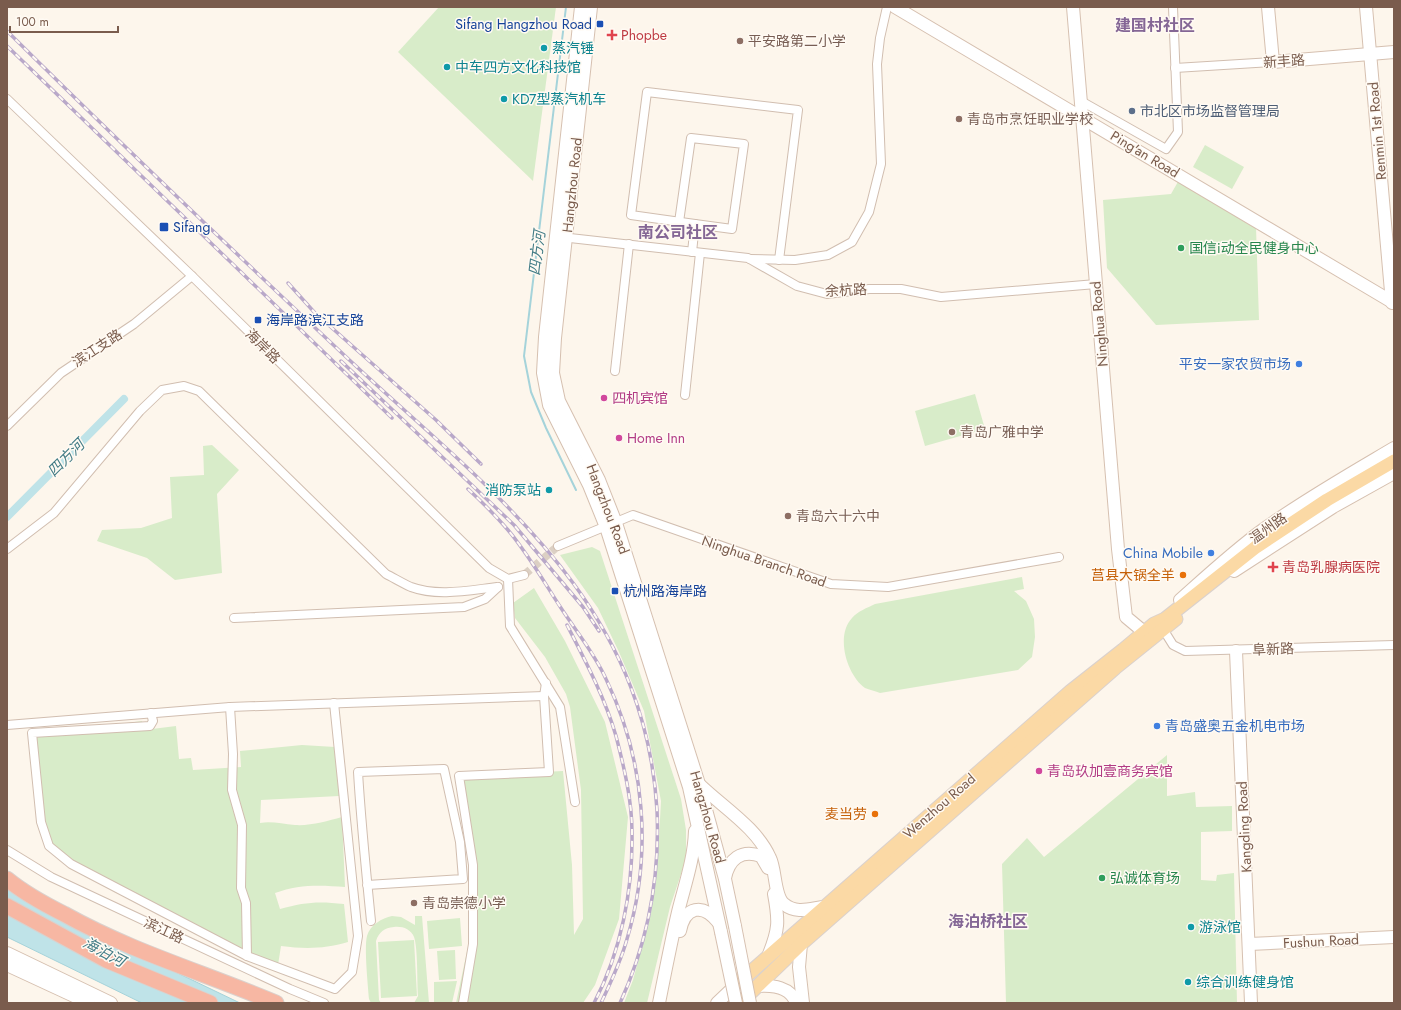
<svg xmlns="http://www.w3.org/2000/svg" width="1401" height="1010" font-family="Jost,'Noto Sans SC',sans-serif">
  <rect width="100%" height="100%" fill="#fdf6ec"/>
  <g fill="#d8ecc9">
    <polygon points="439,7 556,7 533,181 398,52"/>
    <polygon points="1205,145 1244,167 1232,189 1193,167"/>
    <polygon points="1179,180 1256,227 1259,320 1156,325 1107,268 1103,200 1171,194"/>
    <polygon points="975,394 985,429 925,446 915,411"/>
    <polygon points="212,445 239,470 217,494 222,573 175,580 147,558 97,541 102,530 141,528 172,518 170,477 204,475 203,446"/>
    <polygon points="592,547 600,551 681,799 686,830 686,859 670,907 647,1003 624,1003 633,980 651,913 658,855 661,801 644,711 619,652 598,608 560,555"/>
    <path d="M1022,577L1024,589L1014,591L1026,601L1034,619L1035,637L1032,657L1018,670L880,693C876,691 869,690 865,688C847,675 835,636 852,618C858,611 867,608 875,604Z"/>
    <polygon points="534,588 565,641 605,722 628,817 619,919 595,985 583,1003 456,1003 468,947 469,867 459,776 563,771 572,865 574,935 583,919 581,790 570,707 566,694 545,657 515,618 513,603"/>
    <path d="M142,721L144,730L176,726L179,759L191,758L193,770L241,767L240,751L302,745L335,747L339,796L261,800L260,823C272,821 282,824 295,825C311,826 327,821 342,817L345,887C321,885 299,884 275,893L280,909C304,902 319,901 344,904L348,942C324,949 305,949 281,946L278,965L190,924L71,864L49,846L41,822L34,735Z"/>
    <polygon points="1167,755 1167,796 1195,792 1196,807 1232,806 1232,831 1201,832 1201,880 1216,881 1217,875 1234,873 1237,1003 1006,1003 1002,864 1027,838 1044,857"/>
    <path d="M392,916L401,917L415,925V916H422L429,1003H414L418,996C417,983 418,948 414,937C411,929 402,926 394,927C384,928 379,932 376,941L379,1000L381,1003H371L369,999C368,986 364,947 367,936C370,925 382,918 392,916Z"/>
    <polygon points="460,918 462,946 429,949 427,921"/>
    <polygon points="414,940 417,996 381,998 378,942"/>
    <polygon points="455,950 456,979 439,980 437,951"/>
    <polygon points="457,981 452,1003 434,1003 434,982"/>
  </g>
  <polygon fill="#bfe3e8" stroke="#a5d3da" points="7,886 63,918 240,1003 142,1003 7,937"/>
  <g fill="none" stroke-linecap="round" stroke-linejoin="round">
    <polyline stroke="#a5d3da" stroke-width="2" points="566,7 524,356 531,392 546,428 576,490"/>
    <polyline stroke="#bfe3e8" stroke-width="8" points="7,517 124,399"/>
    <polyline stroke="#dcd0c4" stroke-width="8" stroke-dasharray="8 4" stroke-linecap="butt" points="524,575 558,546"/>
    <g stroke="#d1beb0" stroke-width="10">
      <g id="street">
        <polyline points="1175,68 1273,62"/>
        <polyline points="7,99 192,276 489,568 508,579 524,575"/>
        <polyline points="1081,101 1166,149 1178,132 1173,7"/>
        <polyline points="679,222 691,138 744,144 732,229 695,224"/>
        <polyline points="561,237 748,258 797,286 827,294 869,289 901,289 941,297 1096,284"/>
        <polyline points="692,252 695,224 631,215 647,92 798,110 779,260"/>
        <polyline points="750,259 795,260 828,255 852,242 869,212 881,164 877,64 880,38 887,7"/>
        <polyline points="615,371 629,244"/>
        <polyline points="685,395 700,253"/>
        <polyline points="7,426 61,373 134,324 192,276"/>
        <polyline points="558,546 633,515 831,584 888,587 1059,557"/>
        <path d="M7,549L54,513L140,411L162,390L184,386L199,391L386,574C394,578 402,583 411,587C438,597 470,590 498,587"/>
        <polyline points="508,579 510,626 560,707 575,802"/>
        <polyline points="234,618 464,607 485,599 498,587"/>
        <polyline points="1163,629 1173,645 1185,651 1394,645"/>
        <polyline points="230,707 233,754 232,790 242,825 241,888 246,903 247,956"/>
        <polyline points="151,713 153,721 150,726 32,733 41,822 49,846 71,864 247,956 335,989 352,972 358,936 334,703"/>
        <polyline points="7,725 230,707 544,696"/>
        <polyline points="7,850 51,877 290,989 324,1003"/>
        <path d="M367,885L463,879L460,842L444,769L358,772C361,822 366,871 371,921"/>
        <polyline points="463,1003 473,944 473,865 459,776 549,772 544,696 546,683"/>
      </g>
    </g>
    <g stroke="#d6c0b0" stroke-width="14">
      <g id="secondary">
        <polyline points="581,7 545,337 543,373 549,405 589,485 606,527 689,787 721,932"/>
        <polyline points="591,7 555,338 553,373 559,401 599,480 616,523 699,784 725,879 735,926"/>
        <polyline points="895,7 1394,303"/>
        <polyline points="1073,7 1118,549 1126,617 1144,632"/>
        <polyline points="1268,7 1273,62 1394,52"/>
        <polyline points="1366,7 1392,303"/>
        <polyline points="1234,571 1333,507 1394,473"/>
        <path d="M1180,600C1208,575 1235,550 1264,529C1306,499 1350,474 1394,448"/>
        <polyline points="1236,651 1251,1003"/>
        <path d="M700,785C724,808 757,828 770,858C776,870 774,896 784,904C796,914 809,909 823,907"/>
        <path d="M725,878C729,859 741,849 761,856L768,868"/>
        <path d="M680,931C685,906 703,903 718,922"/>
        <polyline points="801,944 799,967 803,1003"/>
        <polyline points="1249,944 1394,937"/>
        <polyline points="7,953 111,1003"/>
        <path d="M769,954C779,929 779,921 774,894"/>
        <polyline points="7,965 89,1003"/>
        <path d="M758,986C772,985 791,987 796,1003"/>
        <path d="M659,1003C665,973 671,942 678,912C685,884 694,859 695,831"/>
        <polyline points="717,1003 737,984"/>
      </g>
    </g>
    <g stroke="#dad1cd" stroke-width="15">
      <g id="primary">
        <polyline points="737,984 1071,691 1123,650 1154,624 1165,619 1256,547 1327,500 1394,461"/>
        <polyline points="742,1001 801,944 1115,668 1176,619"/>
      </g>
    </g>
    <g stroke="#dad1cd" stroke-width="17">
      <g id="highway">
        <path d="M7,879C24,893 44,904 64,914C132,952 205,973 276,1003"/>
        <polyline points="7,906 106,960 210,1003"/>
      </g>
    </g>
    <use href="#street" stroke="#fff" stroke-width="8"/>
    <use href="#secondary" stroke="#fff" stroke-width="12"/>
    <use href="#primary" stroke="#fbd9a5" stroke-width="13"/>
    <use href="#highway" stroke="#f7b7a3" stroke-width="15"/>
    <g stroke="#b9a8c9" stroke-width="3.5">
      <g id="rail">
        <path d="M7,31C117,140 230,248 343,354C485,488 644,595 657,810C660,877 648,942 620,1003"/>
        <polyline points="7,46 392,418"/>
        <polyline points="288,283 315,313 436,420 481,464"/>
        <polyline points="341,361 514,525 583,607 599,631"/>
        <path d="M468,489C482,502 496,516 508,530C528,554 544,582 561,608C576,631 595,654 606,679C645,760 653,853 627,939C621,961 611,982 601,1003"/>
        <path d="M567,625C585,660 605,698 616,736C624,767 632,800 632,832C633,890 621,952 594,1003"/>
      </g>
    </g>
    <use href="#rail" stroke="#fffaf3" stroke-width="2" stroke-dasharray="6" stroke-linecap="butt"/>
    <g stroke="#d6c0b0" stroke-width="14" stroke-linecap="butt">
      <g id="secondary-bridge">
        <polyline points="735,926 750,1003"/>
        <polyline points="721,932 736,1003"/>
      </g>
    </g>
    <use href="#secondary-bridge" stroke="#fff" stroke-width="12"/>
  </g>
  <g fill="#1a4fb4" stroke="#fffaf3" stroke-width="1.5">
    <rect x="596" y="20" width="8" height="8" rx="2"/>
    <rect x="159" y="222" width="10" height="10" rx="2"/>
    <rect x="254" y="316" width="8" height="8" rx="2"/>
    <rect x="611" y="587" width="8" height="8" rx="2"/>
  </g>
  <g fill="#e0444e" stroke="#fffaf3" stroke-width="1.5">
    <path d="M610 29h4v4h4v4h-4v4h-4v-4h-4v-4h4z"/>
    <path d="M1271 561h4v4h4v4h-4v4h-4v-4h-4v-4h4z"/>
  </g>
  <g fill="#8d6e63" stroke="#fffaf3" stroke-width="1.5">
    <circle cx="740" cy="41" r="4"/>
    <circle cx="959" cy="119" r="4"/>
    <circle cx="952" cy="432" r="4"/>
    <circle cx="788" cy="516" r="4"/>
    <circle cx="414" cy="903" r="4"/>
  </g>
  <g fill="#0f9aa8" stroke="#fffaf3" stroke-width="1.5">
    <circle cx="544" cy="48" r="4"/>
    <circle cx="447" cy="67" r="4"/>
    <circle cx="504" cy="99" r="4"/>
    <circle cx="549" cy="490" r="4"/>
    <circle cx="1191" cy="927" r="4"/>
    <circle cx="1188" cy="982" r="4"/>
  </g>
  <circle fill="#5c6f8a" stroke="#fffaf3" stroke-width="1.5" cx="1132" cy="111" r="4"/>
  <g fill="#2e9e5b" stroke="#fffaf3" stroke-width="1.5">
    <circle cx="1181" cy="248" r="4"/>
    <circle cx="1102" cy="878" r="4"/>
  </g>
  <g fill="#3f7fe0" stroke="#fffaf3" stroke-width="1.5">
    <circle cx="1299" cy="364" r="4"/>
    <circle cx="1211" cy="553" r="4"/>
    <circle cx="1157" cy="726" r="4"/>
  </g>
  <g fill="#d1479c" stroke="#fffaf3" stroke-width="1.5">
    <circle cx="604" cy="398" r="4"/>
    <circle cx="619" cy="438" r="4"/>
    <circle cx="1039" cy="771" r="4"/>
  </g>
  <g fill="#e8710a" stroke="#fffaf3" stroke-width="1.5">
    <circle cx="1183" cy="575" r="4"/>
    <circle cx="875" cy="814" r="4"/>
  </g>
  <g text-anchor="middle" dominant-baseline="central" stroke-width="3" stroke-linejoin="round" paint-order="stroke">
    <g font-size="14" fill="#164399" stroke="#fffaf3" text-anchor="start">
      <text x="592" y="24" text-anchor="end">Sifang Hangzhou Road</text>
      <text x="173" y="227">Sifang</text>
      <text x="266" y="320">海岸路滨江支路</text>
      <text x="623" y="591">杭州路海岸路</text>
    </g>
    <g font-size="14" fill="#be3a42" stroke="#fffaf3" text-anchor="start">
      <text x="621" y="35">Phopbe</text>
      <text x="1282" y="567">青岛乳腺病医院</text>
    </g>
    <g font-size="14" fill="#785e54" stroke="#fffaf3" text-anchor="start">
      <text x="748" y="41">平安路第二小学</text>
      <text x="967" y="119">青岛市烹饪职业学校</text>
      <text x="960" y="432">青岛广雅中学</text>
      <text x="796" y="516">青岛六十六中</text>
      <text x="422" y="903">青岛崇德小学</text>
    </g>
    <g font-size="14" fill="#0d838f" stroke="#fffaf3" text-anchor="start">
      <text x="552" y="48">蒸汽锤</text>
      <text x="455" y="67">中车四方文化科技馆</text>
      <text x="512" y="99">KD7型蒸汽机车</text>
      <text x="541" y="490" text-anchor="end">消防泵站</text>
      <text x="1199" y="927">游泳馆</text>
      <text x="1196" y="982">综合训练健身馆</text>
    </g>
    <g font-size="14" fill="#7a5c4d" stroke="#fffaf3">
      <text transform="translate(1284 61) rotate(-4)">新丰路</text>
      <text transform="translate(1377 131) rotate(-95)">Renmin 1st Road</text>
      <text transform="translate(1145 154) rotate(31)">Ping'an Road</text>
      <text transform="translate(572 185) rotate(-84)">Hangzhou Road</text>
      <text transform="translate(846 290) rotate(-3)">余杭路</text>
      <text transform="translate(1099 324) rotate(-95)">Ninghua Road</text>
      <text transform="translate(263 346) rotate(45)">海岸路</text>
      <text transform="translate(97 348) rotate(-33)">滨江支路</text>
      <text transform="translate(608 509) rotate(69)">Hangzhou Road</text>
      <text transform="translate(1268 528) rotate(-35)">温州路</text>
      <text transform="translate(764 561) rotate(19)">Ninghua Branch Road</text>
      <text transform="translate(1273 649) rotate(-2)">阜新路</text>
      <text transform="translate(939 806) rotate(-41)">Wenzhou Road</text>
      <text transform="translate(708 817) rotate(74)">Hangzhou Road</text>
      <text transform="translate(1244 827) rotate(-93)">Kangding Road</text>
      <text transform="translate(164 930) rotate(25)">滨江路</text>
      <text transform="translate(1321 941) rotate(-3)">Fushun Road</text>
    </g>
    <g font-size="14" fill="#4e5e75" stroke="#fffaf3" text-anchor="start">
      <text x="1140" y="111">市北区市场监督管理局</text>
    </g>
    <g font-size="14" fill="#27864d" stroke="#fffaf3" text-anchor="start">
      <text x="1189" y="248">国信i动全民健身中心</text>
      <text x="1110" y="878">弘诚体育场</text>
    </g>
    <g font-size="14" fill="#366cbe" stroke="#fffaf3" text-anchor="end">
      <text x="1291" y="364">平安一家农贸市场</text>
      <text x="1203" y="553">China Mobile</text>
      <text x="1165" y="726" text-anchor="start">青岛盛奥五金机电市场</text>
    </g>
    <g font-size="14" fill="#b23c85" stroke="#fffaf3" text-anchor="start">
      <text x="612" y="398">四机宾馆</text>
      <text x="627" y="438">Home Inn</text>
      <text x="1047" y="771">青岛玖加壹商务宾馆</text>
    </g>
    <g font-size="14" fill="#c56008" stroke="#fffaf3" text-anchor="end">
      <text x="1175" y="575">莒县大锅全羊</text>
      <text x="867" y="814">麦当劳</text>
    </g>
    <g font-size="15" font-style="italic" fill="#437c86" stroke="#fffaf3">
      <text transform="translate(537 253) rotate(-83)">四方河</text>
      <text transform="translate(66 458) rotate(-45)">四方河</text>
      <text transform="translate(104 952) rotate(28)">海泊河</text>
    </g>
    <g font-size="16" font-weight="bold" fill="#846695" stroke="#fffaf3">
      <text x="1155" y="25">建国村社区</text>
      <text x="678" y="232">南公司社区</text>
      <text x="988" y="921">海泊桥社区</text>
    </g>
  </g>
  <rect width="1401" height="1010" fill="none" stroke="#7a5c4d" stroke-width="16"/>
  <path d="M10 26v6h108v-6" fill="none" stroke="#7a5c4d" stroke-width="2"/>
  <text x="16" y="26" font-size="12" fill="#7a5c4d" stroke="#fffaf3" stroke-width="3" paint-order="stroke">100 m</text>
</svg>
